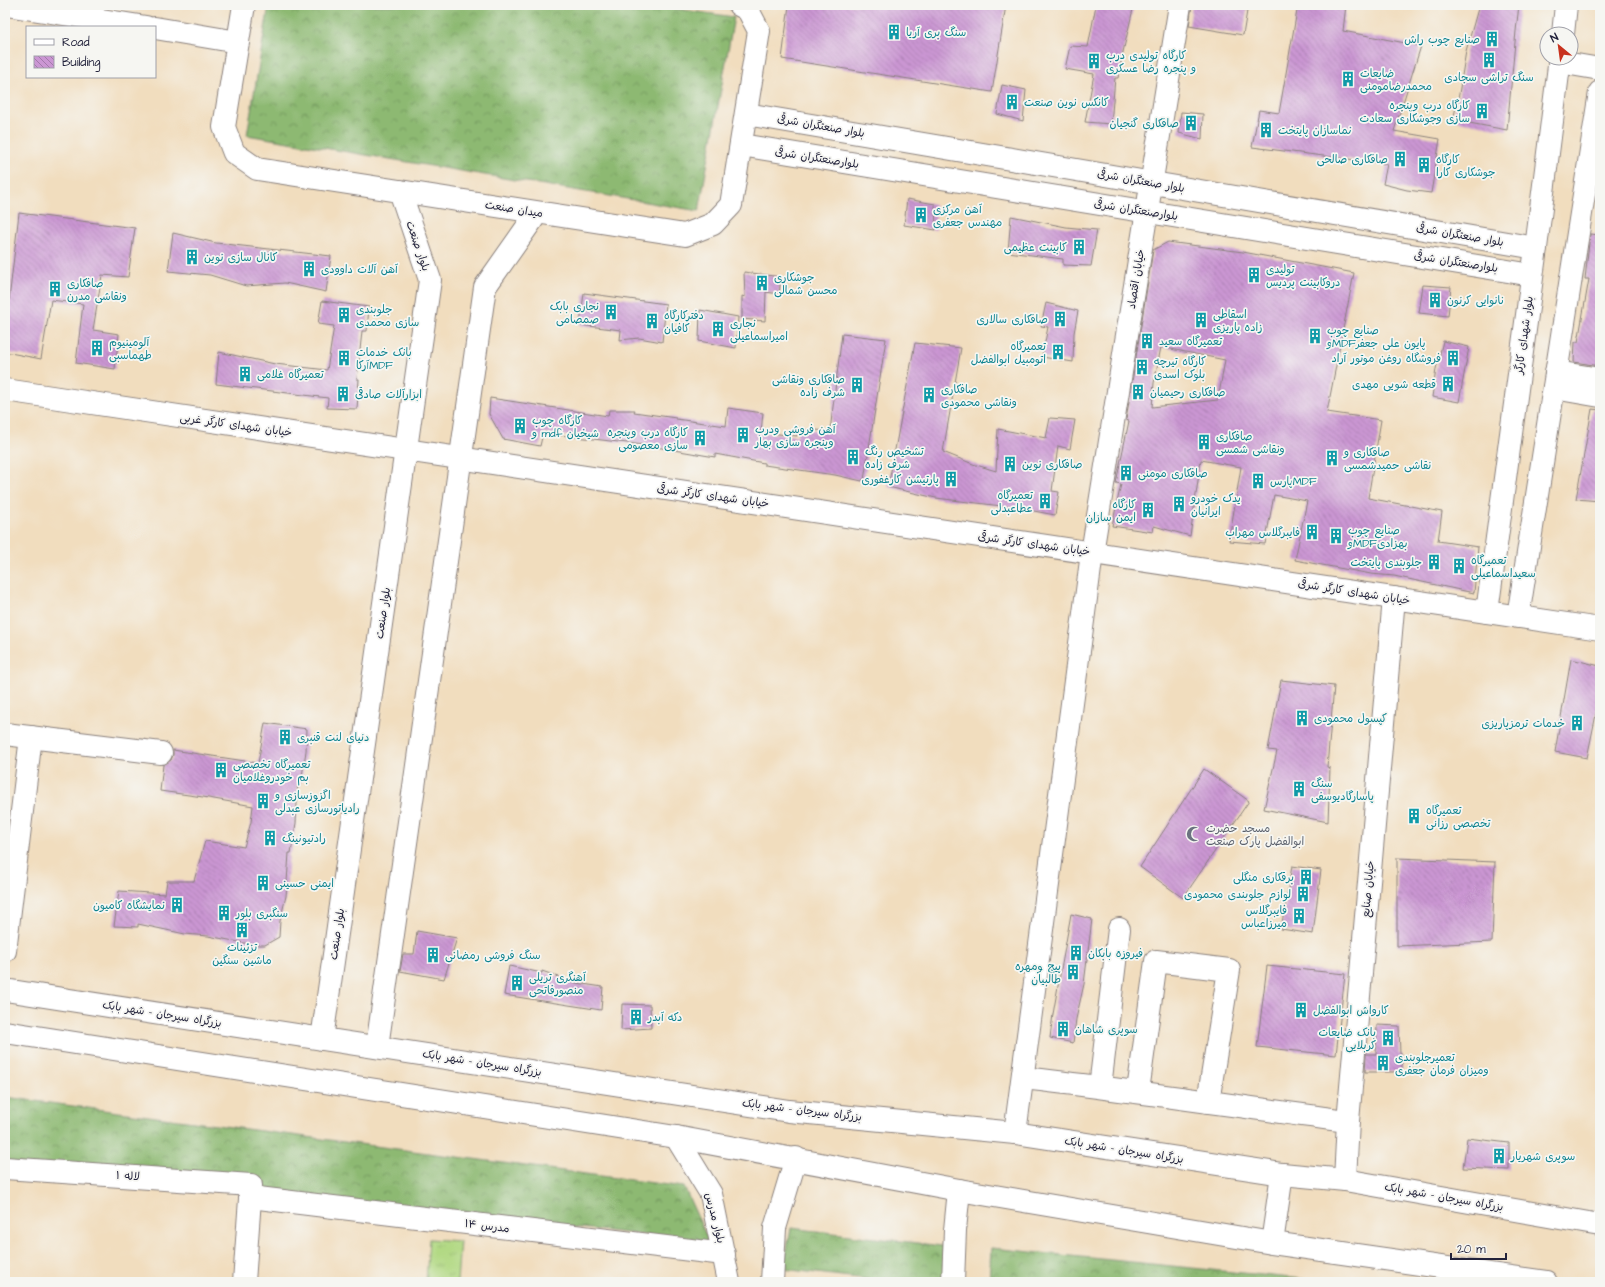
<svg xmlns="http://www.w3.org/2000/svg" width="1605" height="1287" font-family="'Architects Daughter','Playpen Sans Arabic',sans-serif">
  <defs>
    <pattern id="forest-crowns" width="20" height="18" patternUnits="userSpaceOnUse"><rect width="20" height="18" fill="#8db972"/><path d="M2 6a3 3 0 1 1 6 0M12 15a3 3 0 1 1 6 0" fill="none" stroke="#73965f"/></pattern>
    <pattern id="park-tufts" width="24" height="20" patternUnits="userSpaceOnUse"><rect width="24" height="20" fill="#b2d984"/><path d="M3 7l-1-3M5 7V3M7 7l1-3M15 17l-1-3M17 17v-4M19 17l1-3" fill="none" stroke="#99ba73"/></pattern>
    <pattern id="building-back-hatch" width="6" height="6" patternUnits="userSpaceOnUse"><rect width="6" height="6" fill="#cb96d3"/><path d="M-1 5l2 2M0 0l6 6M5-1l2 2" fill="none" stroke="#a47aac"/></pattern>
  </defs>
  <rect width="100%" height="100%" fill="#f6f6f2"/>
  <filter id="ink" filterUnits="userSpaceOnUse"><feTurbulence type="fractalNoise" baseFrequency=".025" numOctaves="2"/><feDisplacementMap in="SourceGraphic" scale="8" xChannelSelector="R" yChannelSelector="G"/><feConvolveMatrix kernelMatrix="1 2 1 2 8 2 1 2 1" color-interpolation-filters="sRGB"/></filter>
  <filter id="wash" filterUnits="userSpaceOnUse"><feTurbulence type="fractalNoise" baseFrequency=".012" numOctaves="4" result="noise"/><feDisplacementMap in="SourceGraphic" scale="16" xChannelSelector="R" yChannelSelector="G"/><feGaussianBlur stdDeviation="0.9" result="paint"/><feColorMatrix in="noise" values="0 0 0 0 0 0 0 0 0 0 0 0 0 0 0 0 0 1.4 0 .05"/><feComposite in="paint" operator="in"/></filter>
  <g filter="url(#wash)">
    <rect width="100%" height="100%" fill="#f1ddbe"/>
    <g fill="url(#forest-crowns)" stroke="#586e56">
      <polygon points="269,5 649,5 734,17 699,211 247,135"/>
      <polygon points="5,1097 684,1187 709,1242 5,1165"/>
      <polygon points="791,1228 959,1248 953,1282 892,1282 783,1269"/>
      <polygon points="991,1248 1332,1282 989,1282"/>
    </g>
    <polygon fill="url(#park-tufts)" stroke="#6a7e60" points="429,1239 460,1241 457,1282 426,1282"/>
    <g id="blocks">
      <g fill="url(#building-back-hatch)" fill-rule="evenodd">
        <polygon points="789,5 1006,5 992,92 782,59"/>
        <polygon points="1096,5 1134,5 1123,52 1118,78 1115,78 1111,124 1085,122 1094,74 1065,69 1070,46 1088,47"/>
        <polygon points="1192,5 1248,5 1243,35 1189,26"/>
        <polygon points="1298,5 1346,5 1343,31 1421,46 1394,131 1440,139 1431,193 1407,190 1383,184 1387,164 1252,147 1259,110 1279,113"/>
        <polygon points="1479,5 1519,5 1516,31 1507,130 1453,120 1459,94 1466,51"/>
        <polygon points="1002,85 1026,90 1023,121 997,114"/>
        <polygon points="1181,112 1203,114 1202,139 1179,133"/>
        <polygon points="907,199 935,204 936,230 904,225"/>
        <polygon points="19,213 135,228 128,277 102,275 93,330 119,334 115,369 76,363 83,304 51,300 41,359 5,352 5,335"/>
        <polygon points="1011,216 1066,227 1097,230 1091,266 1063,265 1063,259 1008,252"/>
        <polygon points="173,233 216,243 331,256 326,292 285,283 246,286 210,275 168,271"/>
        <polygon points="1590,234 1600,235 1600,366 1574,362 1575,342 1578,342 1589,279 1585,279"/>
        <path d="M1168,242L1243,252L1354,273L1327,412L1381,420L1368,498L1442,512L1438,541L1478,547L1474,593L1394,576L1371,574L1295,560L1307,501L1274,495L1265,544L1229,541L1241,467L1201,460L1190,536L1154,526L1153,532L1112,526L1121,484L1116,483L1129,421L1126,420L1153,250ZM1161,347L1225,360L1218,400L1152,407L1154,383Z"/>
        <polygon points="744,272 781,277 779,294 766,292 765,321 742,319 742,296 745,297"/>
        <polygon points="1423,285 1451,287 1448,316 1419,313"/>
        <polygon points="584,293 666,304 662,342 639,338 620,340 621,330 580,325"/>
        <polygon points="322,301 369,307 367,331 362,331 357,379 359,379 357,409 327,408 328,398 216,384 219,352 275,364 327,370 334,326 318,324"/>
        <polygon points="1046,303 1078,311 1074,333 1073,362 1042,357 1048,327 1041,326"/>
        <polygon points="700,310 738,317 736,348 699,341"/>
        <polygon points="842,334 886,339 864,480 863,479 862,481 835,475 764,465 764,463 715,454 715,457 644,445 543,433 540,446 503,439 489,414 490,398 608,416 609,410 635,410 634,412 676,418 676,419 726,426 728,408 763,413 761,432 797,436 798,429 830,431"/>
        <polygon points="1443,341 1469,347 1459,402 1432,397 1436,369"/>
        <polygon points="915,343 961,348 943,452 973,464 996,471 998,429 1046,438 1050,418 1075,420 1070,449 1058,446 1052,491 1059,492 1055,515 1018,508 936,498 888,487"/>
        <polygon points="1592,409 1600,410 1600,501 1576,499"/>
        <polygon points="1571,659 1600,666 1600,695 1587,758 1555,752"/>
        <polygon points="1281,680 1334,686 1327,767 1330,768 1328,822 1264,809 1277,751 1268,750"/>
        <polygon points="265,723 307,729 306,751 301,783 298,783 296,823 291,853 289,853 286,896 280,921 279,937 265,945 255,945 208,936 185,934 138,924 138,927 114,926 119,891 165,894 167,881 194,881 205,841 244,847 251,822 253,806 203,797 160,791 163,765 171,760 173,755 173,750 258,763"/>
        <polygon points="1204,769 1249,801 1183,898 1140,867"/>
        <polygon points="1397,858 1495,862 1492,942 1397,946"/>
        <polygon points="1292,866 1321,870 1313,934 1281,929"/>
        <polygon points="1071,914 1092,919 1084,984 1076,1019 1073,1043 1050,1038 1053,1014"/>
        <polygon points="417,931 457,938 444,979 400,971 403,954 414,954"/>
        <polygon points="509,966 542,973 542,971 576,983 603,987 601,1010 504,995"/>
        <polygon points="1267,966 1345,974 1336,1055 1257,1047"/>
        <polygon points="622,1004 650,1005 651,1028 621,1030"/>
        <polygon points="1377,1025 1399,1026 1400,1054 1402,1054 1402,1072 1365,1072 1366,1054 1376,1054"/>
        <polygon points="1467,1138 1509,1143 1509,1170 1463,1168"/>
      </g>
    </g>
  </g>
  <g filter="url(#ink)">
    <use href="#blocks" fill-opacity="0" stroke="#8a807c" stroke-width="1"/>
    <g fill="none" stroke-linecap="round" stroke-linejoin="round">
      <g stroke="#8a807c" stroke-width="24">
        <g id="minor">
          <polyline points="6,5 146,27"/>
          <polyline points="244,5 224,127 234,153 257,169 685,235 713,224 731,205 759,31 748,10 739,5"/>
          <polyline points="155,28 238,42"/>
          <polyline points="1563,34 1566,5"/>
          <polyline points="1559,62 1600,69"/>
          <polyline points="746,114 1536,248"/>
          <polyline points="741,145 1532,275"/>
          <polyline points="1556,372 1600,379"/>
          <polyline points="1554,388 1600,396"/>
          <polyline points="5,390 1600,629"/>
          <polyline points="1487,612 1536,248 1560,58"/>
          <polyline points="1518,617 1600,92"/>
          <polyline points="5,734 161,753"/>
          <polyline points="5,951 31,737"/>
          <polyline points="322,1039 430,280 400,191"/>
          <polyline points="377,1047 485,287 537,213"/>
          <path d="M1023,1078C1132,1090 1240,1107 1348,1121"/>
          <polyline points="1100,1087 1119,929"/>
          <polyline points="1138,1091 1156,961 1229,970 1208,1102"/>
          <polyline points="1015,1133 1092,553 1180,5"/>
          <polyline points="676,1137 711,1194 729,1282"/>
          <polyline points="5,1168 251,1185 244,1282"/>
          <polyline points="1345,1180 1348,1121 1394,598"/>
          <polyline points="250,1197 724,1254"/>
          <polyline points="772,1282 775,1228 796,1158"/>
          <polyline points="953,1282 955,1230 959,1190"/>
        </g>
      </g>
      <g stroke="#8a807c" stroke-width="24">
        <g id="highway">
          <polyline points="5,990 789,1111 1015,1133 1282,1174 1345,1180 1600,1225"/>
          <polyline points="5,1032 676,1137 959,1190 1272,1243 1546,1282"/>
          <polyline points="1272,1243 1282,1174"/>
        </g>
      </g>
      <use href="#minor" stroke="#fff" stroke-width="22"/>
      <use href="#highway" stroke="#fff" stroke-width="22"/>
    </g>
  </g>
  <defs>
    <g id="building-bare" transform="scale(1.2)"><path d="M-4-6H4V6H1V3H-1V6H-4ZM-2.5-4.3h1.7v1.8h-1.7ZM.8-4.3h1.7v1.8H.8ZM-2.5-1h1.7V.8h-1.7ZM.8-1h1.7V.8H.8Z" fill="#0f9aa8" stroke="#f6f6f2" stroke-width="2.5" paint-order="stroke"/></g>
    <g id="mosque-bare" transform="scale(1.2)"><path d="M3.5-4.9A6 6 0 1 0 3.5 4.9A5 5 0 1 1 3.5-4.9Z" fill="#6b7280" stroke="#f6f6f2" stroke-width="2.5" paint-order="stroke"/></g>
  </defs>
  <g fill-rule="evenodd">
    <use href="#building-bare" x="894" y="32"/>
    <use href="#building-bare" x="1492" y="39"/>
    <use href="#building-bare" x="1489" y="60"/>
    <use href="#building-bare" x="1094" y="61"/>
    <use href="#building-bare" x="1348" y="79"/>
    <use href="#building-bare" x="1012" y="102"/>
    <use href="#building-bare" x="1482" y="111"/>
    <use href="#building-bare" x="1191" y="123"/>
    <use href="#building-bare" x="1266" y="130"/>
    <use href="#building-bare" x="1400" y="159"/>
    <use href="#building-bare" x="1424" y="165"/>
    <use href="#building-bare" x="921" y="215"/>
    <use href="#building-bare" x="1079" y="247"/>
    <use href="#building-bare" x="192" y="257"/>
    <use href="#building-bare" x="309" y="269"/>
    <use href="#building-bare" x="1254" y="275"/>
    <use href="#building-bare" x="762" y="283"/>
    <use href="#building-bare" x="55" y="289"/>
    <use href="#building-bare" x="1435" y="300"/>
    <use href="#building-bare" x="611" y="312"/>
    <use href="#building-bare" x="344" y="315"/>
    <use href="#building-bare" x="1060" y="319"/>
    <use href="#building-bare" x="1201" y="320"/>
    <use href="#building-bare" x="652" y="321"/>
    <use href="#building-bare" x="718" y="329"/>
    <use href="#building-bare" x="1315" y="336"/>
    <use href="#building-bare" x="1147" y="341"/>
    <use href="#building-bare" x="97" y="348"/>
    <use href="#building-bare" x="1058" y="352"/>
    <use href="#building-bare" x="344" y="358"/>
    <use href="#building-bare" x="1453" y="358"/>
    <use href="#building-bare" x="1142" y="367"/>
    <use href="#building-bare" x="245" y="374"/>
    <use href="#building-bare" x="1448" y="384"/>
    <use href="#building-bare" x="857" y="385"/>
    <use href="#building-bare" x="1138" y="392"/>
    <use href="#building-bare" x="343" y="394"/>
    <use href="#building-bare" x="929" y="395"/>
    <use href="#building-bare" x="520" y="426"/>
    <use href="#building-bare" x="743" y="435"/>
    <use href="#building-bare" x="700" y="438"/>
    <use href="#building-bare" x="1204" y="442"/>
    <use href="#building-bare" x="853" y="457"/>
    <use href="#building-bare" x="1332" y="458"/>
    <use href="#building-bare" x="1010" y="464"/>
    <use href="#building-bare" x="1126" y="473"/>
    <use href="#building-bare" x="951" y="479"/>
    <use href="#building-bare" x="1258" y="481"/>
    <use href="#building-bare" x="1045" y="501"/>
    <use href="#building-bare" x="1179" y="504"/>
    <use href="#building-bare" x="1148" y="510"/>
    <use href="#building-bare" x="1312" y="532"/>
    <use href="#building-bare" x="1336" y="536"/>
    <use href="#building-bare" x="1434" y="562"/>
    <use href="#building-bare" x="1459" y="566"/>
    <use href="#building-bare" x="1302" y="718"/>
    <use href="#building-bare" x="1577" y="723"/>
    <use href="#building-bare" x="285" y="737"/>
    <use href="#building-bare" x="221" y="770"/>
    <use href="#building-bare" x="1299" y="789"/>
    <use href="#building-bare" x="263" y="801"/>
    <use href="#building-bare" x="1414" y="816"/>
    <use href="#mosque-bare" x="1194" y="834"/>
    <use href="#building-bare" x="270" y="838"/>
    <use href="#building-bare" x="1306" y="877"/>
    <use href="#building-bare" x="263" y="883"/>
    <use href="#building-bare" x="1303" y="894"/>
    <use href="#building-bare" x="177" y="905"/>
    <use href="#building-bare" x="224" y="913"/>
    <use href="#building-bare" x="1299" y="916"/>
    <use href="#building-bare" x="242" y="930"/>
    <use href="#building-bare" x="1076" y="953"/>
    <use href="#building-bare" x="433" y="955"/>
    <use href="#building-bare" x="1073" y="972"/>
    <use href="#building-bare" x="517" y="983"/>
    <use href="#building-bare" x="1301" y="1010"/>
    <use href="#building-bare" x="636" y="1017"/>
    <use href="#building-bare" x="1063" y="1029"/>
    <use href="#building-bare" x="1388" y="1038"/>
    <use href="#building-bare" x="1383" y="1063"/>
    <use href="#building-bare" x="1499" y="1156"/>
  </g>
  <g text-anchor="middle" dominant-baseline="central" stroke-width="3.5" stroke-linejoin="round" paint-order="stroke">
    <g font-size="11" fill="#0d838f" stroke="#f6f6f2" text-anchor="start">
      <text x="906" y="32">سنگ بری آریا</text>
      <text x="1480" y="39" text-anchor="end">صنایع چوب راش</text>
      <text x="1106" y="55">کارگاه تولیدی درب<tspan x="1106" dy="13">و پنجره رضا عسکری</tspan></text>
      <text x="1360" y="73">ضایعات<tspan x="1360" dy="13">محمدرضامومنی</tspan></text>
      <text x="1489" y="77" text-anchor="middle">سنگ تراشی سجادی</text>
      <text x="1024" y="102">کانکس نوین صنعت</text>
      <text x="1470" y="105" text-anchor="end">کارگاه درب وپنجره<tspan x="1470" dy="13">سازی وجوشکاری سعادت</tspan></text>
      <text x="1179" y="123" text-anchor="end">صافکاری گنجیان</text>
      <text x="1278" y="130">نماسازان پایتخت</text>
      <text x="1388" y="159" text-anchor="end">صافکاری صالحی</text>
      <text x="1436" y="159">کارگاه<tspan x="1436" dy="13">جوشکاری کارا</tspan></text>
      <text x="933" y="209">آهن مرکزی<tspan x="933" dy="13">مهندس جعفری</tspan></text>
      <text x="1067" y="247" text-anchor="end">کابینت عظیمی</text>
      <text x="204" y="257">کانال سازی نوین</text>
      <text x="321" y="269">آهن آلات داوودی</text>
      <text x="1266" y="269">تولیدی<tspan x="1266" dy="13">دروکابینت پردیس</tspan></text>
      <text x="774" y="277">جوشکاری<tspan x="774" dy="13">محسن شمالی</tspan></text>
      <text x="67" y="283">صافکاری<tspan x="67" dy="13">ونقاشی مدرن</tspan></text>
      <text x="1447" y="300">نانوایی کرنون</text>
      <text x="599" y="306" text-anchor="end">نجاری بابک<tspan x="599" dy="13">صمصامی</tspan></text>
      <text x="356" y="309">جلوبندی<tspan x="356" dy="13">سازی محمدی</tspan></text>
      <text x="1213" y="314">اسقاطی<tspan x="1213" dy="13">زاده پاریزی</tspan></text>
      <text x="664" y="315">دفترکارگاه<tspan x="664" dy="13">کافیان</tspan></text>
      <text x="1048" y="319" text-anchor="end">صافکاری سالاری</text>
      <text x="730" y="323">نجاری<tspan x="730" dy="13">امیراسماعیلی</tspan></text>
      <text x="1327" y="330">صنایع چوب<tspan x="1327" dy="13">وMDFپایون علی جعفر</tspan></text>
      <text x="1159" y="341">تعمیرگاه سعید</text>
      <text x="109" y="342">آلومینیوم<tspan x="109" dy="13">طهماسبی</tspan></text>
      <text x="1046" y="346" text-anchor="end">تعمیرگاه<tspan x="1046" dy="13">اتومبیل ابوالفضل</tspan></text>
      <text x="356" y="352">بانک خدمات<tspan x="356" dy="13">آرکاMDF</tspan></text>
      <text x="1441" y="358" text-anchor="end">فروشگاه روغن موتور آراد</text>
      <text x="1154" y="361">کارگاه تیرچه<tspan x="1154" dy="13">بلوک اسدی</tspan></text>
      <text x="257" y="374">تعمیرگاه غلامی</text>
      <text x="845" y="379" text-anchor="end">صافکاری ونقاشی<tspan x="845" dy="13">شرف زاده</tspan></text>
      <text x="1436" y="384" text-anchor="end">قطعه شویی مهدی</text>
      <text x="941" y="389">صافکاری<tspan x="941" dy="13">ونقاشی محمودی</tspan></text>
      <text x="1150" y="392">صافکاری رحیمیان</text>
      <text x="355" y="394">ابزارآلات صادقی</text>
      <text x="532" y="420">کارگاه چوب<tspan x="532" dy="13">و mdf شیخیان</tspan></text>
      <text x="755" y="429">آهن فروشی ودرب<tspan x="755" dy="13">وپنجره سازی بهار</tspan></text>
      <text x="688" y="432" text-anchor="end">کارگاه درب وپنجره<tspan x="688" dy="13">سازی معصومی</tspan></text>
      <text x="1216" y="436">صافکاری<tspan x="1216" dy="13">ونقاشی شمسی</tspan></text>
      <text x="865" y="451">تشخیص رنگ<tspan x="865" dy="13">شرف زاده</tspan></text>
      <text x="1344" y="452">صافکاری و<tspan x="1344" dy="13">نقاشی حمیدشمسی</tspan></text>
      <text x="1022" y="464">صافکاری نوین</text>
      <text x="1138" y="473">صافکاری مومنی</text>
      <text x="939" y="479" text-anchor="end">پارتیشن کارغفوری</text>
      <text x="1270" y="481">پارسMDF</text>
      <text x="1033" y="495" text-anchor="end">تعمیرگاه<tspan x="1033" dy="13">عطاعبدلی</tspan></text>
      <text x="1191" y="498">یدک خودرو<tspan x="1191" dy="13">ایرانیان</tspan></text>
      <text x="1136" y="504" text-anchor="end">کارگاه<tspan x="1136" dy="13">ایمن سازان</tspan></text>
      <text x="1348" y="530">صنایع چوب<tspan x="1348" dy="13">وMDFبهزادی</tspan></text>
      <text x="1300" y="532" text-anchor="end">فایبرگلاس مهراب</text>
      <text x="1471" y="560">تعمیرگاه<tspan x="1471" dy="13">سعیداسماعیلی</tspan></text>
      <text x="1422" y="562" text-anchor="end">جلوبندی پایتخت</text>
      <text x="1314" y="718">کپسول محمودی</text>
      <text x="1565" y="723" text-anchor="end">خدمات ترمزپاریزی</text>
      <text x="297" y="737">دنیای لنت قنبری</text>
      <text x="233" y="764">تعمیرگاه تخصصی<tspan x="233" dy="13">بم خودروغلامیان</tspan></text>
      <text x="1311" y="783">سنگ<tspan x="1311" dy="13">پاسارگادیوسفی</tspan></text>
      <text x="275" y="795">اگزوزسازی و<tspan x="275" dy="13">رادیاتورسازی عبدلی</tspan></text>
      <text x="1426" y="810">تعمیرگاه<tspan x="1426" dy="13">تخصصی رزانی</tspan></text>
      <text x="282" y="838">رادتیونینگ</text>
      <text x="1294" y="877" text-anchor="end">برقکاری منگلی</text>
      <text x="275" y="883">ایمنی حسینی</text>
      <text x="1291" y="894" text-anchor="end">لوازم جلوبندی محمودی</text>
      <text x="165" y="905" text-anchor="end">نمایشگاه کامیون</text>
      <text x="1287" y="910" text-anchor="end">فایبرگلاس<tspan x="1287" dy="13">میرزاعباس</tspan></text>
      <text x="236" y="913">سنگبری بلور</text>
      <text x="242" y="947" text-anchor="middle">تزئینات<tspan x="242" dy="13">ماشین سنگین</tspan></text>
      <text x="1088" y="953">فیروزه بابکان</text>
      <text x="445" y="955">سنگ فروشی رمضانی</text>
      <text x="1061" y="966" text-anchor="end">پیچ ومهره<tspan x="1061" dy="13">طالبیان</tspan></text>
      <text x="529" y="977">آهنگری تریلی<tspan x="529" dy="13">منصورفاتحی</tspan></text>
      <text x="1313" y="1010">کارواش ابوالفضل</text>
      <text x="648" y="1017">دکه آبدر</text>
      <text x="1075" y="1029">سوپری شاهان</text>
      <text x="1376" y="1032" text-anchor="end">بانک ضایعات<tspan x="1376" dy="13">کربلایی</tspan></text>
      <text x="1395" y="1057">تعمیرجلوبندی<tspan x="1395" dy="13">ومیزان فرمان جعفری</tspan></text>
      <text x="1511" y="1156">سوپری شهریار</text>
    </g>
    <g font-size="11" fill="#22223b" stroke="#f6f6f2">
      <text transform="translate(821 126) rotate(10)">بلوار صنعتگران شرقی</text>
      <text transform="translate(817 158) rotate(9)">بلوارصنعتگران شرقی</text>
      <text transform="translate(1141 181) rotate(10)">بلوار صنعتگران شرقی</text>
      <text transform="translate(514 209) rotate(9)">میدان صنعت</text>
      <text transform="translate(1136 210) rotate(9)">بلوارصنعتگران شرقی</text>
      <text transform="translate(1460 235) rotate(10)">بلوار صنعتگران شرقی</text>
      <text transform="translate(418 246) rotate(71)">بلوار صنعت</text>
      <text transform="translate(1456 262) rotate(9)">بلوارصنعتگران شرقی</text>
      <text transform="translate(1136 279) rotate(-81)">خیابان اقتصاد</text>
      <text transform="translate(1524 335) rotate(-82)">بلوار شهدای کارگر</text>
      <text transform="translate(236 425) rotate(8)">خیابان شهدای کارگر غربی</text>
      <text transform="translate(713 496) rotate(8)">خیابان شهدای کارگر شرقی</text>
      <text transform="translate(1034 544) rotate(8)">خیابان شهدای کارگر شرقی</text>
      <text transform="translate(1354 592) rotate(9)">خیابان شهدای کارگر شرقی</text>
      <text transform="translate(383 613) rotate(-82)">بلوار صنعت</text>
      <text transform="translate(1368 889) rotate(-85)">خیابان صنایع</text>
      <text transform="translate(337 934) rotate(-82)">بلوار صنعت</text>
      <text transform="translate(162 1014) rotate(9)">بزرگراه سیرجان - شهر بابک</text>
      <text transform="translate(482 1063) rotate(9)">بزرگراه سیرجان - شهر بابک</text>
      <text transform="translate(802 1110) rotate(7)">بزرگراه سیرجان - شهر بابک</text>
      <text transform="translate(1124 1150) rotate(9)">بزرگراه سیرجان - شهر بابک</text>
      <text transform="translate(128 1176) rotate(4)">لاله ۱</text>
      <text transform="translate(1444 1197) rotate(10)">بزرگراه سیرجان - شهر بابک</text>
      <text transform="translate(715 1218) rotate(76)">بلوار مدرس</text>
      <text transform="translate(487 1226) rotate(7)">مدرس ۱۴</text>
    </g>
    <g font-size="11" fill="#5b616d" stroke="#f6f6f2" text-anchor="start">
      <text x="1206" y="828">مسجد حضرت<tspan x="1206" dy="13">ابوالفضل پارک صنعت</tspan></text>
    </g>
  </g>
  <rect width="1605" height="1287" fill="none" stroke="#f6f6f2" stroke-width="20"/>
  <rect x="26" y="26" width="130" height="52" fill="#f6f6f2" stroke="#a1a1a9"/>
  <rect x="34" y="39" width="20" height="6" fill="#ffffff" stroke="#a1a1a9"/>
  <text x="62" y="46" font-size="12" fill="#22223b">Road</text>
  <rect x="34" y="56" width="20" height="12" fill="url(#building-back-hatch)" stroke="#a1a1a9"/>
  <text x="62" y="66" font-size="12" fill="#22223b">Building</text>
  <g transform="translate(1559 46) rotate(331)"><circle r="19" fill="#f6f6f2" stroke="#a1a1a9"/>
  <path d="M0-3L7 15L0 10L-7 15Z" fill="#c8321e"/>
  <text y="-6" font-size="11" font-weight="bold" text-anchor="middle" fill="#22223b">N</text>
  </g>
  <path d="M1451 1253v6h55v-6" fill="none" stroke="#22223b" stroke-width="2"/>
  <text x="1457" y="1253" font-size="12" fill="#22223b" stroke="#f6f6f2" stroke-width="3" paint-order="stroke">20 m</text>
</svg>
